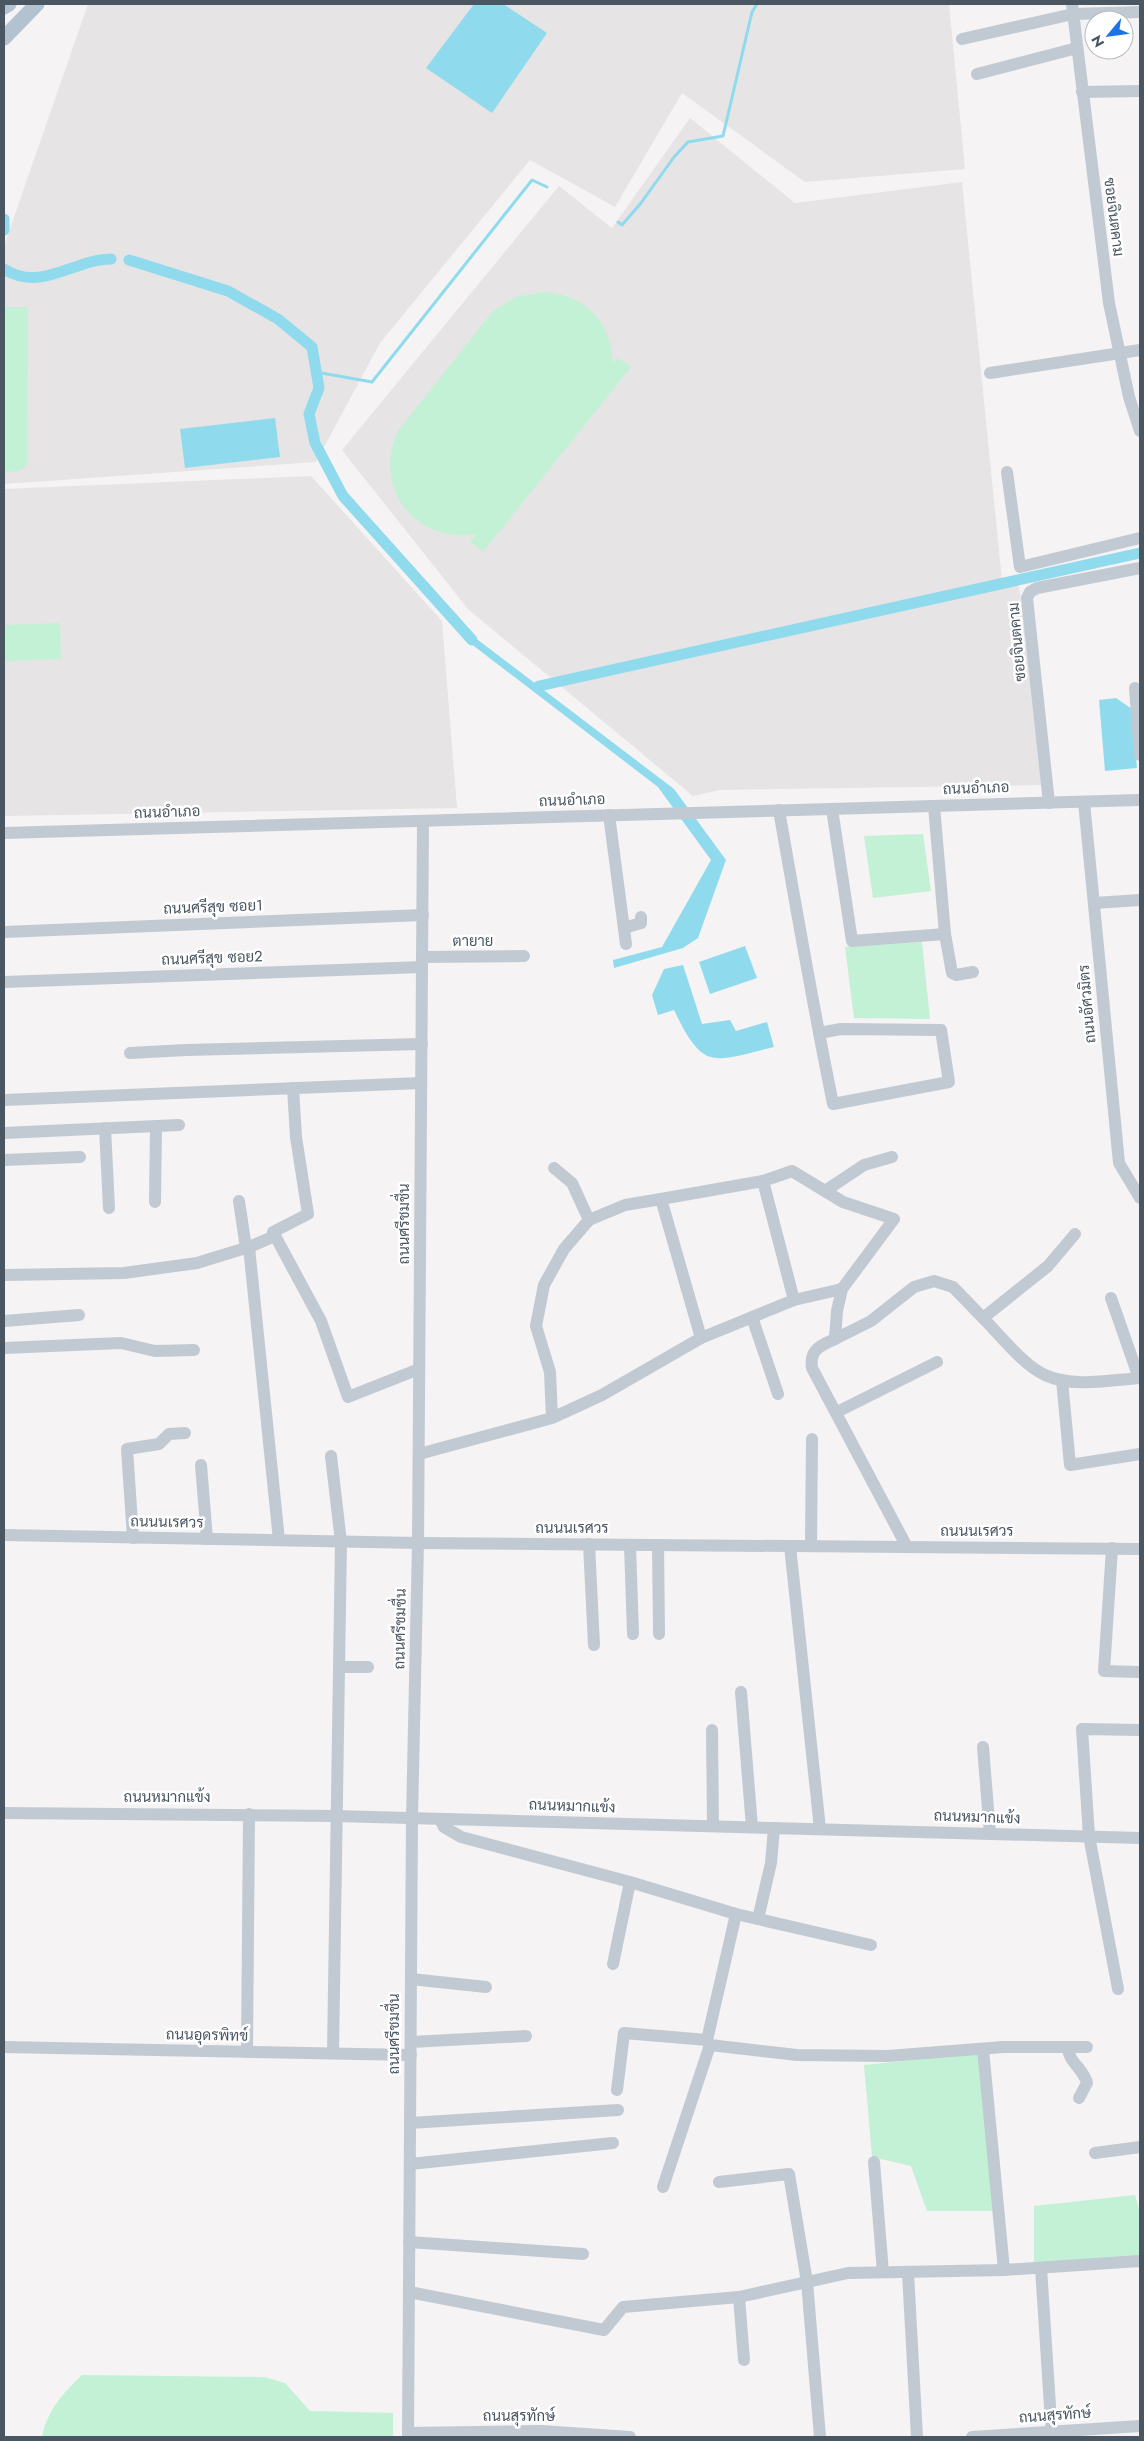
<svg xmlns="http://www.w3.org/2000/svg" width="1144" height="2441" font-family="Jost,Sarabun,sans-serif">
  <rect width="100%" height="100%" fill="#f5f3f3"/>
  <g fill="#e6e4e5">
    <polygon points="88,4 949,4 965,169 805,182 682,93 615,207 530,160 380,343 316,462 4,484 4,246"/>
    <polygon points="690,118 795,203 962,182 1002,580 1018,579 1047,785 719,790 693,796 468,609 342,450 559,186 612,228"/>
    <polygon points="311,476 442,621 457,808 4,816 4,489"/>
  </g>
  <g fill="#c3f1d5">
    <path d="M544,292C586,295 611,322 613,363L618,358L631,367L483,552L470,541L477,534C415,544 372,488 398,431L493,311L516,297Z"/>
    <polygon points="4,307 28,307 27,465 20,471 4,472"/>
    <polygon points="60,623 61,659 4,661 4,625"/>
    <polygon points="923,834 931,891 873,898 864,836"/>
    <polygon points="922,942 930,1019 854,1018 845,947"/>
    <polygon points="979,2053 993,2211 927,2211 911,2166 872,2157 864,2065"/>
    <polygon points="1135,2195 1140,2212 1140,2259 1034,2266 1034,2206"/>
    <path d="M82,2375L264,2377L285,2383L310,2411L393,2413V2437H42C47,2411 63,2393 82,2375Z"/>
  </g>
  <g fill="#90daee">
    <polygon points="474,4 503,4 547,33 492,113 426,68"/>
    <polygon points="275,418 280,457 185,468 180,429"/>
    <polygon points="474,637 674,789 726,860 698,938 683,948 614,968 613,960 662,947 711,860 658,787 470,643"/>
    <polygon points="1116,698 1132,709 1137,768 1105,771 1099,700"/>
    <polygon points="745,946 757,978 710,994 699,962"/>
    <path d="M683,965L702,1024L730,1020L736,1031L767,1022L774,1047C713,1061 704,1073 674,1010L658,1015L652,995L664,969Z"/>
  </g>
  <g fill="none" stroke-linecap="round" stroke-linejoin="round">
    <g stroke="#90daee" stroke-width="3">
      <polyline points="618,222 622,225 641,203 674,157 688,142 723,136 752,12 757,4"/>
      <polyline points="316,372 372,382 532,180 547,187"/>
    </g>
    <g stroke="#90daee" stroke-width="11">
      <polyline points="4,219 4,230"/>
      <polyline points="129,260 228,291 278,319 312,347 319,388 309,414 315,443 343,496 472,640"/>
      <path d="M4,269C41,293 74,259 111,259"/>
      <polyline points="539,686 1140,553"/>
    </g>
    <g stroke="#c1cad2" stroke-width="12">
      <polyline points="1072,4 1109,303 1129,397 1140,431"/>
      <polyline points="962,39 1073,14 1140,12"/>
      <polyline points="977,74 1077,48"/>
      <polyline points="1082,92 1140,91"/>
      <polyline points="990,373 1140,350"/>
      <polyline points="1007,472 1020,567 1140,538"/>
      <polyline points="1135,688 1140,755"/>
      <polyline points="1084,802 1119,1163 1140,1198"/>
      <polyline points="1049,803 1027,598 1030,592 1037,588 1140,568"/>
      <polyline points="832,809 852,941 945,934 934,806"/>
      <path d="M779,810C796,908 813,1006 833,1104L949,1082L941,1030L841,1029L819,1033"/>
      <polyline points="609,815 626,944"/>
      <polyline points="4,833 1140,800"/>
      <polyline points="1094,903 1140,900"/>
      <polyline points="624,928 641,923 641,917"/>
      <polyline points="4,932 423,915"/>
      <polyline points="945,934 952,973 956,975 973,972"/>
      <polyline points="422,957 524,956"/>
      <polyline points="4,982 422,967"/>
      <polyline points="130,1053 186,1050 422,1044"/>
      <polyline points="293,1088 296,1137 308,1214 273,1232 321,1321 348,1397 419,1369"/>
      <polyline points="4,1100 421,1083"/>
      <polyline points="105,1128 109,1208"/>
      <polyline points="4,1133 179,1125"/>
      <polyline points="4,1160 80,1157"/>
      <polyline points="554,1168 572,1183 589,1220"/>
      <polyline points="825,1191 864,1165 892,1157"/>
      <path d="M661,1199L763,1181L792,1171L843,1202L894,1219L842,1289L837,1311L835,1339C821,1345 809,1350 812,1368L907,1547"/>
      <polyline points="239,1201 246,1248"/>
      <polyline points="155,1202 156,1126"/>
      <polyline points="249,1247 279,1540"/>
      <polyline points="4,1275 124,1273 197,1263 249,1247 275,1236"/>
      <polyline points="1111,1298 1139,1378"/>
      <polyline points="794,1300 842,1289"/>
      <polyline points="752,1317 778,1394"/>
      <path d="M983,1318C999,1334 1024,1366 1045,1375C1073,1388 1110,1380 1140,1378"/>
      <polyline points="4,1321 79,1315"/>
      <polyline points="701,1338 794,1300 763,1181"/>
      <polyline points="835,1339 871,1321 914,1287 934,1281 953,1287 983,1318 1048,1266 1075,1234"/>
      <polyline points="4,1348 121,1343 155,1351 194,1350"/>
      <polyline points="1062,1380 1070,1465 1140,1454"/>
      <polyline points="837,1412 937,1362"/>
      <polyline points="419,1454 552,1418 602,1395 701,1338 661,1199 625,1205 589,1220 564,1249 544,1285 536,1326 550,1372 552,1418"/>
      <polyline points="331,1456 341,1542 333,2053"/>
      <polyline points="201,1465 207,1539"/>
      <polyline points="4,1535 418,1543 1140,1549"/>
      <polyline points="133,1538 127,1449 159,1444 169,1434 185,1433"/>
      <polyline points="589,1544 594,1645"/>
      <polyline points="630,1545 633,1634"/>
      <polyline points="658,1545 659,1634"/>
      <polyline points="790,1546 820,1829"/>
      <polyline points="811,1546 812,1439"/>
      <polyline points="1112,1548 1104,1671 1140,1672"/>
      <polyline points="340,1667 368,1667"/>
      <polyline points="741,1692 752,1827"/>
      <polyline points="712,1730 713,1826"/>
      <polyline points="983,1747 990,1834"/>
      <polyline points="4,1813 335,1816 1140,1838"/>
      <polyline points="440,1819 444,1827 461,1837 630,1882 736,1914 871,1945"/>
      <polyline points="736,1914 707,2040 710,2045 797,2055 888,2056 1003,2047 1087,2047"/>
      <polyline points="758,1919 771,1863 774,1828"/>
      <polyline points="613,1964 630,1882"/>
      <polyline points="411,1979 486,1987"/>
      <polyline points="1118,1989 1089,1836 1082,1729 1140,1730"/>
      <polyline points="411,2042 526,2036"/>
      <polyline points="4,2047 411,2055"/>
      <path d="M1068,2047C1068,2062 1084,2069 1087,2083L1079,2098"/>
      <polyline points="983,2049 1004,2270"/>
      <polyline points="247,2052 249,1814"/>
      <polyline points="617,2090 624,2033 707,2040"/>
      <polyline points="410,2123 618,2110"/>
      <polyline points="1095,2153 1140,2147"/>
      <polyline points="874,2162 883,2272"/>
      <polyline points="410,2164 613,2143"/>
      <polyline points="719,2182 789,2174 807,2282 820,2437"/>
      <polyline points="663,2187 710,2045"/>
      <polyline points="409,2242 583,2254"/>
      <polyline points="1041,2268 1052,2437"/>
      <polyline points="908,2273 917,2437"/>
      <polyline points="409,2292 604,2330 623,2307 739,2297 848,2273 1004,2270 1140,2261"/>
      <polyline points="739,2297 744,2360"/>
      <polyline points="408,2433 541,2431 630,2437"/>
      <polyline points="408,2437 412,1818 418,1543 423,821"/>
      <polyline points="972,2437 1140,2426"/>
    </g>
    <g stroke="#b3c2d1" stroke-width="15">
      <polyline points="4,7 9,4"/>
      <polyline points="4,38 37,4"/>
    </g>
  </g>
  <g text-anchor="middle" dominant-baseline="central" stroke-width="5" stroke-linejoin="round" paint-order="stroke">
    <g font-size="15" fill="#4a5661" stroke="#fff">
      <text transform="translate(1114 217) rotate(83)">ซอยจินตคาม</text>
      <text transform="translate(1017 642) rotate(-95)">ซอยจินตคาม</text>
      <text transform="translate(976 788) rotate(-2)">ถนนอำเภอ</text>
      <text transform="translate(572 800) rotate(-2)">ถนนอำเภอ</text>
      <text transform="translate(167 812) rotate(-2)">ถนนอำเภอ</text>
      <text transform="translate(213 907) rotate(-2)">ถนนศรีสุข ซอย1</text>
      <text x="473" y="941">ตายาย</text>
      <text transform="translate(212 958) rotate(-2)">ถนนศรีสุข ซอย2</text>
      <text transform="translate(1087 1004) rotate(-95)">ถนนอัศวมิตร</text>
      <text transform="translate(404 1224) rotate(-90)">ถนนศรีชมชื่น</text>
      <text transform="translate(167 1522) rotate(1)">ถนนนเรศวร</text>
      <text x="572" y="1528">ถนนนเรศวร</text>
      <text x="977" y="1531">ถนนนเรศวร</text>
      <text transform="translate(400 1629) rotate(-89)">ถนนศรีชมชื่น</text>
      <text x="167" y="1797">ถนนหมากแข้ง</text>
      <text transform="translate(572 1806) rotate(2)">ถนนหมากแข้ง</text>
      <text transform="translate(977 1817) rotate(2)">ถนนหมากแข้ง</text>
      <text transform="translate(394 2034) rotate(-90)">ถนนศรีชมชื่น</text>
      <text transform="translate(207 2035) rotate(1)">ถนนอุดรพิทข์</text>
      <text transform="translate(1055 2415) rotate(-4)">ถนนสุรทักษ์</text>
      <text x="519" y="2416">ถนนสุรทักษ์</text>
    </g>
  </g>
  <rect width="1144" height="2441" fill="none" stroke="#4a5661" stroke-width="10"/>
  <g transform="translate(1109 35) rotate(241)"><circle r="24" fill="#ffffff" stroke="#b7bbc0"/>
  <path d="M0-4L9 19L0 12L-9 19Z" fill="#1a73e8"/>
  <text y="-8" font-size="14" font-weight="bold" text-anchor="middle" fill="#4a5661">N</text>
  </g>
</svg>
